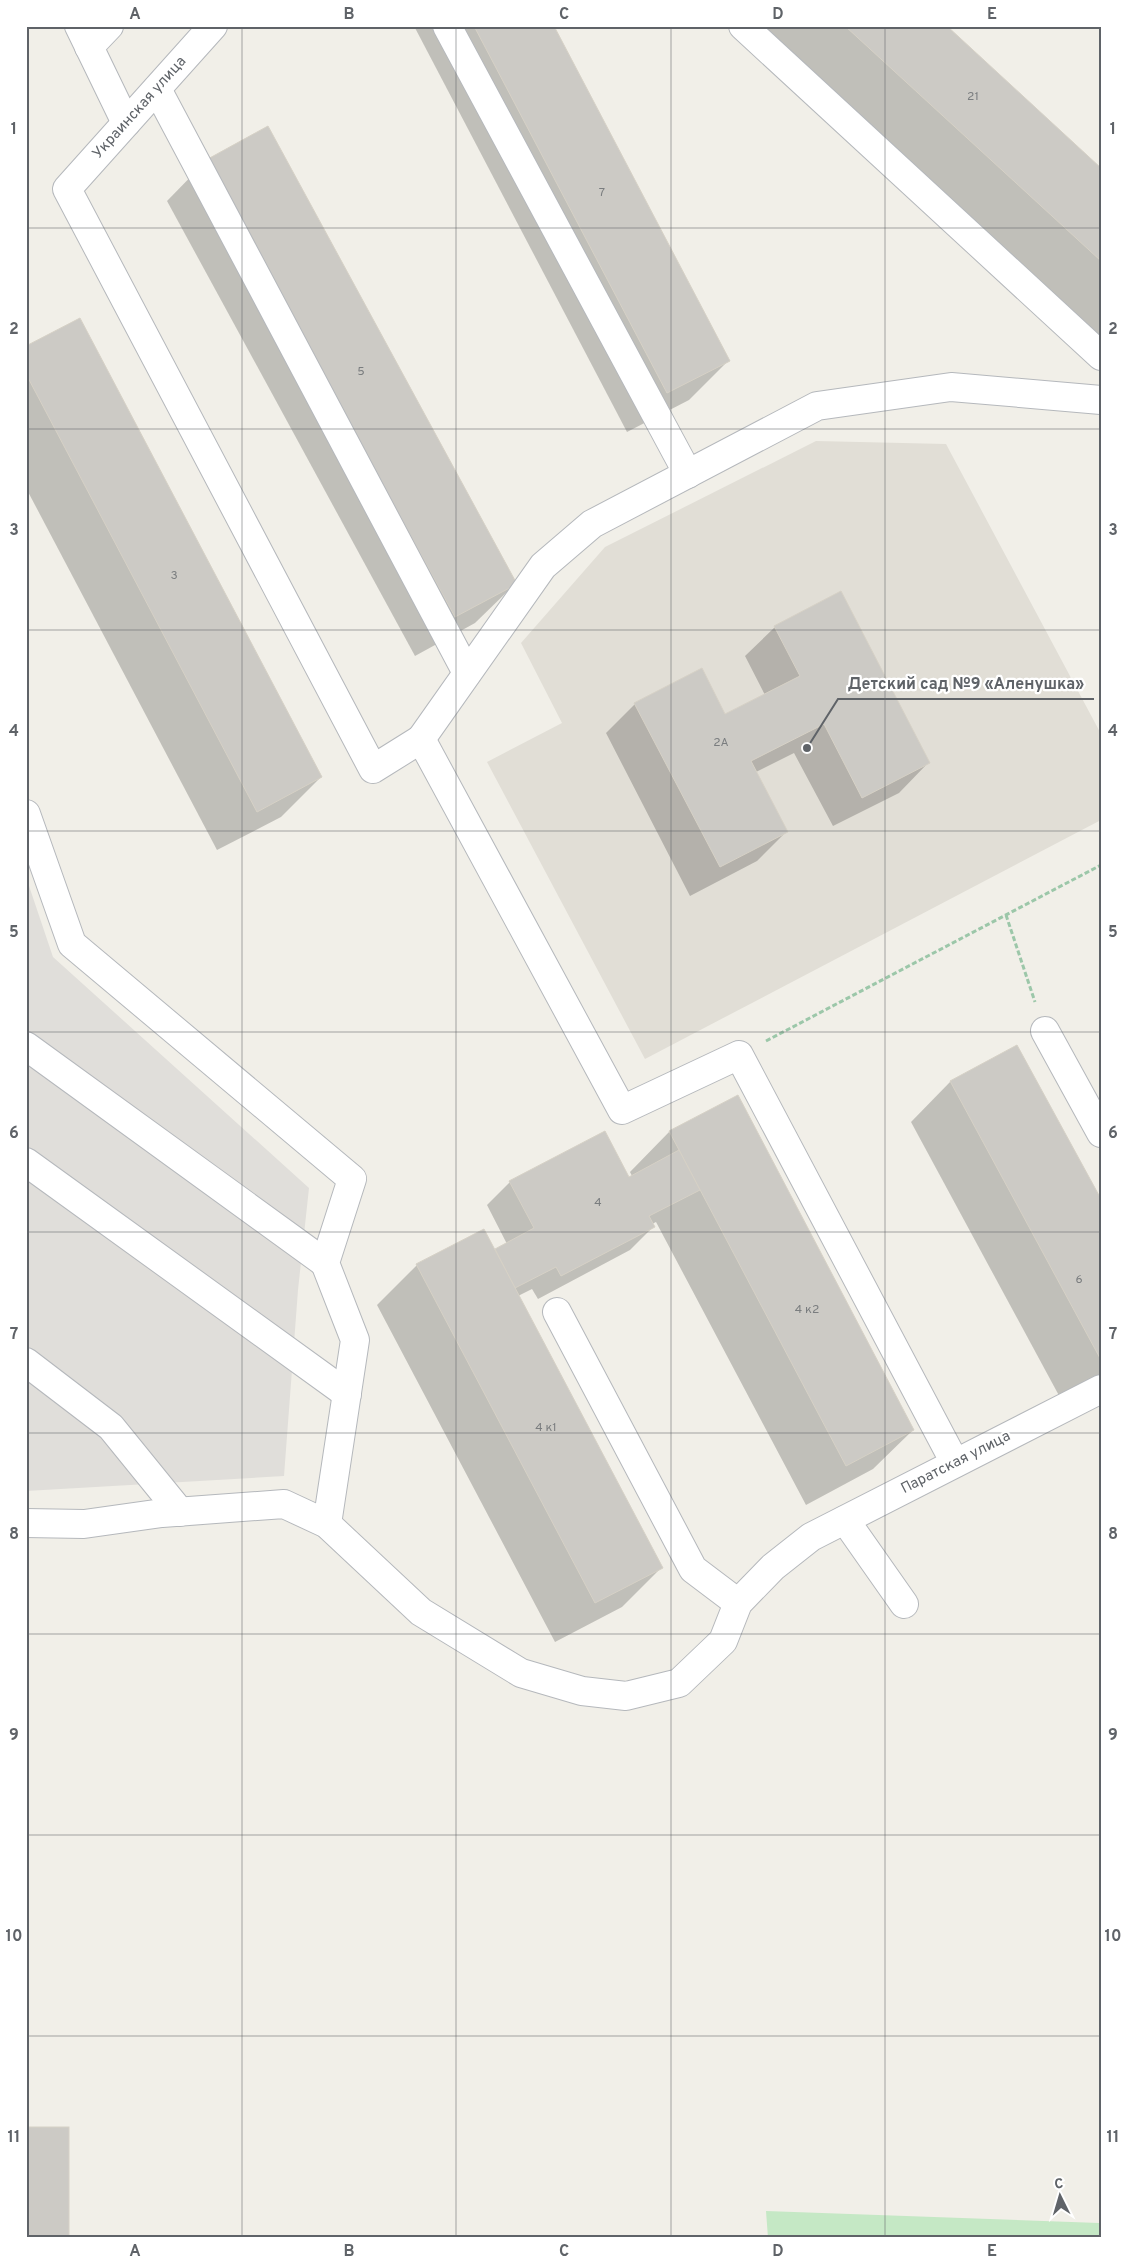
<svg xmlns="http://www.w3.org/2000/svg" width="1127" height="2264" font-family="Overpass,sans-serif">
  <rect width="100%" height="100%" fill="#f1efe8"/>
  <polygon fill="#e0deda" points="26,877 53,957 309,1188 298,1290 284,1476 26,1491"/>
  <polygon fill="#e1ded6" points="816,441 946,444 1101,734 1101,820 645,1059 487,762 562,723 521,643 605,547"/>
  <polygon fill="#c5e8c5" points="766,2211 1099,2223 1101,2221 1101,2238 768,2238"/>
  <g fill="#0003">
    <polygon points="414,26 552,26 729,360 689,400 627,432"/>
    <polygon points="763,26 945,26 1101,170 1101,337"/>
    <polygon points="206,161 515,584 475,623 415,656 167,201"/>
    <polygon points="26,347 321,777 281,817 217,850 26,488"/>
    <polygon points="775,627 928,763 899,793 833,826 794,753 756,772 786,832 757,861 690,896 606,733 635,704 725,716 765,695 745,656"/>
    <polygon points="1016,1047 1101,1202 1101,1382 1063,1403 911,1122 950,1082"/>
    <polygon points="737,1097 913,1430 873,1469 806,1505 656,1222 652,1224 653,1227 630,1250 538,1299 532,1289 518,1296 661,1568 622,1607 555,1642 377,1305 417,1265 483,1230 494,1251 507,1244 487,1205 510,1182 628,1178 632,1176 630,1172 669,1132"/>
  </g>
  <g fill="#cccac5" stroke="#d6d1c6">
    <polygon points="474,26 554,26 730,361 667,393"/>
    <polygon points="845,26 947,26 1101,168 1101,261"/>
    <polygon points="268,126 517,584 455,617 206,160"/>
    <polygon points="80,318 322,777 257,812 26,374 26,346"/>
    <polygon points="841,591 930,763 862,798 824,724 751,761 788,832 720,867 634,703 702,668 725,714 800,676 774,626"/>
    <polygon points="1017,1045 1101,1199 1101,1360 950,1081"/>
    <polygon points="738,1095 914,1430 846,1466 669,1131"/>
    <polygon points="605,1131 629,1177 679,1150 700,1190 649,1216 655,1227 561,1276 556,1267 515,1288 495,1249 534,1228 509,1181"/>
    <polygon points="484,1229 663,1568 595,1603 416,1264"/>
    <rect x="26" y="2127" width="43" height="111"/>
  </g>
  <g fill="none" stroke-linecap="round" stroke-linejoin="round">
    <g stroke="#b5b8bc" stroke-width="30">
      <g id="minor">
        <polyline points="79,26 126,123"/>
        <polyline points="213,26 67,189 373,769 421,739 622,1110 739,1055 955,1463"/>
        <polyline points="447,26 688,474"/>
        <polyline points="743,26 1101,356"/>
        <polyline points="89,47 109,26"/>
        <polyline points="157,89 467,673"/>
        <polyline points="421,739 543,566 592,524 817,406 951,387 1101,400"/>
        <polyline points="26,814 72,944 352,1179 325,1263 355,1340 327,1524"/>
        <polyline points="1045,1031 1101,1133"/>
        <polyline points="26,1046 325,1263"/>
        <polyline points="26,1162 347,1394"/>
        <polyline points="557,1312 693,1569 738,1603"/>
        <polyline points="26,1362 111,1427 180,1512"/>
        <polyline points="845,1520 904,1604"/>
        <polyline points="26,1523 84,1524 162,1513 284,1504 327,1524 421,1612 521,1673 582,1691 626,1696 679,1683 723,1641 738,1603 773,1567 811,1537 1101,1389"/>
      </g>
    </g>
    <g stroke="#9cc7a9" stroke-width="3" stroke-dasharray="5 2.5" stroke-linecap="butt">
      <polyline points="1006,915 1035,1002"/>
      <polyline points="766,1041 1101,865"/>
    </g>
    <use href="#minor" stroke="#fff" stroke-width="28"/>
  </g>
  <path fill="none" stroke="#5f6368" stroke-width="1" stroke-opacity="0.55" d="M242,26V2238M456,26V2238M671,26V2238M885,26V2238M26,228H1101M26,429H1101M26,630H1101M26,831H1101M26,1032H1101M26,1232H1101M26,1433H1101M26,1634H1101M26,1835H1101M26,2036H1101"/>
  <g text-anchor="middle" dominant-baseline="central" stroke-width="4.5" stroke-linejoin="round" paint-order="stroke">
    <g font-size="12" fill="#7a7d7f">
      <text x="973" y="97">21</text>
      <text x="602" y="193">7</text>
      <text x="361" y="372">5</text>
      <text x="174" y="576">3</text>
      <text x="721" y="743">2А</text>
      <text x="598" y="1203">4</text>
      <text x="1079" y="1280">6</text>
      <text x="807" y="1310">4 к2</text>
      <text x="546" y="1428">4 к1</text>
    </g>
    <g font-size="15" fill="#5f6368" stroke="#fff">
      <text transform="translate(140 108) rotate(-48)">Украинская улица</text>
      <text transform="translate(956 1463) rotate(-27)">Паратская улица</text>
    </g>
  </g>
  <path fill="none" stroke="#5f6368" stroke-width="2" d="M807 748L838 699H1094"/>
  <circle fill="#5f6368" stroke="#fff" stroke-width="2" cx="807" cy="748" r="5"/>
  <g font-size="16" text-anchor="middle" font-weight="bold" fill="#5f6368" stroke="#fff" stroke-width="4.5" stroke-linejoin="round" paint-order="stroke">
    <text x="966" y="689">Детский сад №9 «Аленушка»</text>
  </g>
  <rect width="1127" height="2264" fill="none" stroke="#ffffff" stroke-width="55"/>
  <g transform="translate(1060 2196) rotate(355)" stroke="#ffffff" stroke-width="4" paint-order="stroke">
  <path d="M0-4L9 19L0 12L-9 19Z" fill="#5f6368"/>
  <text y="-8" font-size="14" font-weight="bold" text-anchor="middle" fill="#5f6368">С</text>
  </g>
  <rect x="28" y="28" width="1072" height="2208" fill="none" stroke="#5f6368" stroke-width="2"/>
  <g font-size="16" text-anchor="middle" font-weight="bold" fill="#5f6368">
    <text x="135" y="19">A</text>
    <text x="349" y="19">B</text>
    <text x="564" y="19">C</text>
    <text x="778" y="19">D</text>
    <text x="992" y="19">E</text>
    <text x="14" y="134">1</text>
    <text x="1113" y="134">1</text>
    <text x="14" y="334">2</text>
    <text x="1113" y="334">2</text>
    <text x="14" y="535">3</text>
    <text x="1113" y="535">3</text>
    <text x="14" y="736">4</text>
    <text x="1113" y="736">4</text>
    <text x="14" y="937">5</text>
    <text x="1113" y="937">5</text>
    <text x="14" y="1138">6</text>
    <text x="1113" y="1138">6</text>
    <text x="14" y="1339">7</text>
    <text x="1113" y="1339">7</text>
    <text x="14" y="1539">8</text>
    <text x="1113" y="1539">8</text>
    <text x="14" y="1740">9</text>
    <text x="1113" y="1740">9</text>
    <text x="14" y="1941">10</text>
    <text x="1113" y="1941">10</text>
    <text x="14" y="2142">11</text>
    <text x="1113" y="2142">11</text>
    <text x="135" y="2256">A</text>
    <text x="349" y="2256">B</text>
    <text x="564" y="2256">C</text>
    <text x="778" y="2256">D</text>
    <text x="992" y="2256">E</text>
  </g>
</svg>
